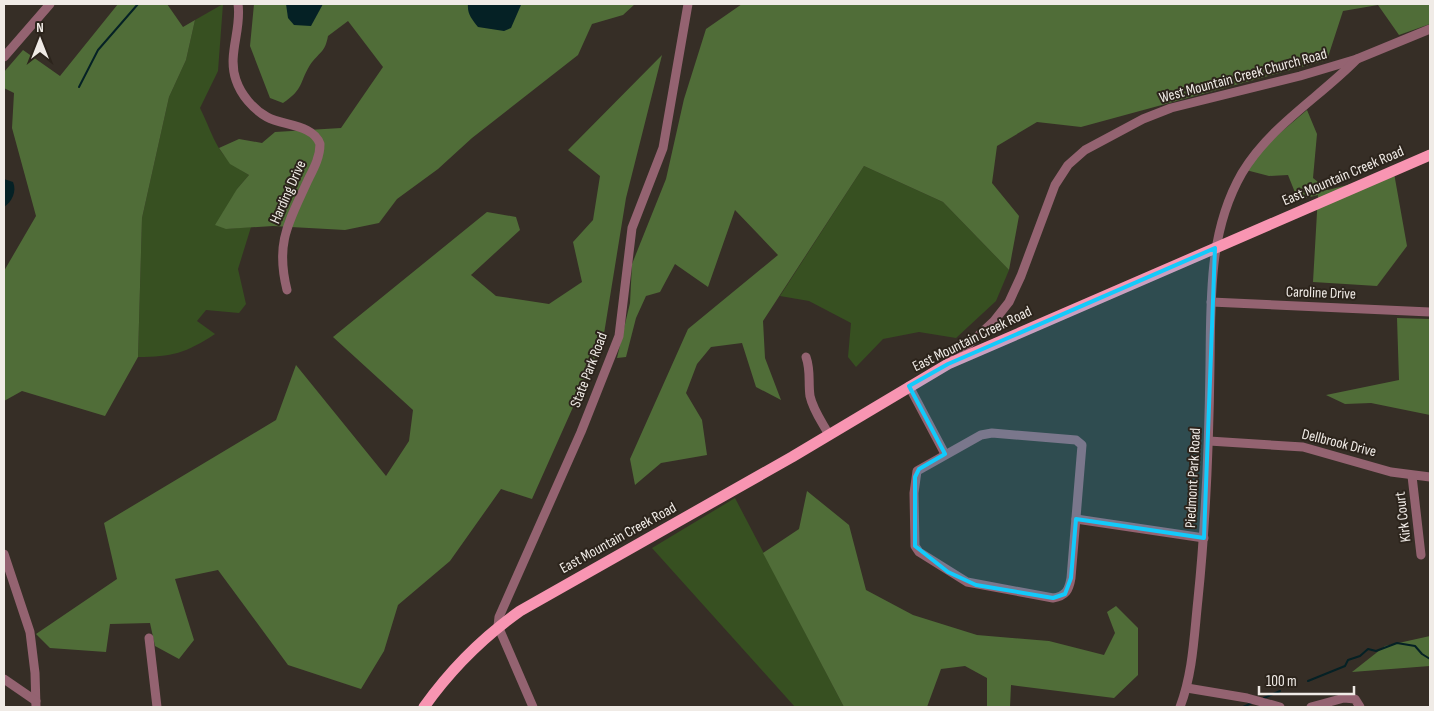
<svg xmlns="http://www.w3.org/2000/svg" width="1434" height="711" font-family="'Sofia Sans Condensed',sans-serif">
  <rect width="100%" height="100%" fill="#362e26"/>
  <g fill="#375021">
    <path d="M223,4L218,71L200,108C216,141 216,156 249,175L237,189L226,229L251,227L238,269L246,304L239,313L206,310L197,321L215,334C186,353 172,357 138,357L142,218L169,97L186,60L195,20Z"/>
    <polygon points="864,166 943,202 1009,270 996,301 956,338 919,332 883,339 856,367 848,357 851,323 809,301 780,296"/>
    <polygon points="735,498 844,707 795,707 652,548"/>
  </g>
  <g fill="#506d38">
    <polygon points="118,4 167,4 183,27 195,20 186,60 169,97 142,218 138,357 105,416 22,391 4,401 4,271 36,216 12,128 14,93 4,88 4,72 23,50 60,76"/>
    <path d="M254,4H635L623,15L592,24L578,55L472,138L438,169L397,199L379,223L345,230L273,226L226,229L215,225L237,189L249,175L230,164L219,148L239,139L262,143L275,132L341,128L383,67L348,21L328,36C325,53 319,52 310,65C299,83 304,89 283,103L270,98L250,46Z"/>
    <polygon points="742,4 1430,4 1430,24 1399,35 1378,5 1343,11 1327,60 1081,127 1037,122 997,146 992,183 1019,216 1009,270 943,202 864,166 763,321 765,358 781,400 756,387 742,343 711,347 697,364 686,393 702,420 707,455 661,463 635,485 630,459 688,329 778,255 735,210 708,287 675,264 660,292 646,296 636,318 626,357 617,358 630,303 632,264 666,179 684,99 706,29"/>
    <polygon points="662,55 626,198 603,340 532,499 501,489 450,561 398,605 384,651 361,689 288,665 218,570 175,579 194,640 179,659 155,646 150,623 110,624 106,652 50,648 36,634 117,579 104,523 276,420 296,365 386,476 409,441 413,410 333,337 487,212 516,217 520,230 471,275 496,296 549,304 582,282 573,242 593,220 600,176 568,150"/>
    <polygon points="1307,110 1317,134 1313,178 1328,190 1394,173 1407,246 1377,286 1313,282 1318,195 1298,200 1288,175 1269,176 1246,170 1266,145"/>
    <polygon points="1397,318 1430,319 1430,415 1371,403 1345,404 1326,395 1399,380"/>
    <polygon points="807,491 849,525 866,590 913,615 977,635 1049,641 1104,655 1115,633 1107,612 1116,606 1138,628 1138,675 1114,698 1011,685 1010,707 987,707 987,678 965,666 941,669 927,707 844,707 763,553 799,529"/>
    <polygon points="1430,636 1430,666 1352,672 1385,646"/>
  </g>
  <g fill="#052125">
    <polygon points="286,4 323,4 311,26 294,25 288,18"/>
    <path d="M468,4H520L521,5L511,28L504,31L478,27C472,19 467,14 468,4Z"/>
    <path d="M4,179L13,182C17,191 12,202 4,207Z"/>
  </g>
  <g fill="none" stroke-linecap="round" stroke-linejoin="round">
    <g stroke="#052125" stroke-width="2">
      <polyline points="79,87 98,50 138,4"/>
      <polyline points="1308,681 1345,666 1348,660 1360,656 1368,649 1376,651 1397,643 1415,646 1422,654 1430,659"/>
      <polyline points="1264,698 1280,691"/>
      <polyline points="1243,707 1252,703"/>
    </g>
    <g stroke="#946371" stroke-width="9">
      <path d="M238,4C242,29 227,55 236,80C241,95 253,109 267,117C283,126 313,124 320,144C320,157 314,168 308,180C289,222 275,242 287,290"/>
      <polyline points="4,57 50,4"/>
      <polyline points="1211,302 1430,312"/>
      <path d="M806,357C811,371 808,382 810,396C813,410 822,422 829,435"/>
      <polyline points="952,360 994,321 1009,302 1021,276 1055,185 1068,165 1085,150 1143,119 1171,108 1300,76 1357,59 1430,29"/>
      <polyline points="909,386 945,454"/>
      <path d="M992,433L1076,440L1082,445L1071,578C1069,590 1066,596 1053,598L967,582L919,552L915,546L914,493L917,471L981,435Z"/>
      <polyline points="1209,441 1303,447 1391,472 1430,477"/>
      <polyline points="1412,476 1421,555"/>
      <polyline points="1076,519 1204,538"/>
      <polyline points="4,554 30,632 35,673 36,707"/>
      <polyline points="149,638 157,707"/>
      <polyline points="4,679 36,701"/>
      <polyline points="1187,688 1247,698 1280,707"/>
      <polyline points="533,707 498,626 499,617 581,432 619,336 632,228 663,148 688,4"/>
      <path d="M1180,707C1193,673 1194,636 1198,599C1206,521 1209,444 1210,365C1211,299 1208,232 1242,173C1270,126 1320,97 1357,59"/>
      <polyline points="1311,707 1344,698 1355,699 1360,707"/>
    </g>
    <path stroke="#f895b2" stroke-width="11" d="M424,707C451,669 482,638 520,611L792,457L948,364L1430,155"/>
  </g>
  <path fill="#13cafb" fill-opacity="0.2" stroke="#13cafb" stroke-width="4" stroke-linejoin="round" d="M1215,248L1204,538L1076,519L1071,578L1065,594L1053,598L976,585L948,572L915,546V477L919,469L945,454L909,386L948,364Z"/>
  <g text-anchor="middle" dominant-baseline="central" stroke-width="4" stroke-linejoin="round" paint-order="stroke">
    <g font-size="15" fill="#f0ebe6" stroke="#2c241c">
      <text transform="translate(1243 76) rotate(-15)">West Mountain Creek Church Road</text>
      <text transform="translate(1343 176) rotate(-23)">East Mountain Creek Road</text>
      <text transform="translate(288 192) rotate(-66)">Harding Drive</text>
      <text transform="translate(1321 293) rotate(2)">Caroline Drive</text>
      <text transform="translate(972 339) rotate(-26)">East Mountain Creek Road</text>
      <text transform="translate(589 370) rotate(-69)">State Park Road</text>
      <text transform="translate(1339 443) rotate(14)">Dellbrook Drive</text>
      <text transform="translate(1193 478) rotate(-87)">Piedmont Park Road</text>
      <text transform="translate(1403 517) rotate(-97)">Kirk Court</text>
      <text transform="translate(618 538) rotate(-29)">East Mountain Creek Road</text>
    </g>
  </g>
  <rect width="1434" height="711" fill="none" stroke="#f0ebe6" stroke-width="10"/>
  <g transform="translate(40 40)" stroke="#2c241c" stroke-width="4" paint-order="stroke">
  <path d="M0-4L9 19L0 12L-9 19Z" fill="#f0ebe6"/>
  <text y="-8" font-size="14" font-weight="bold" text-anchor="middle" fill="#f0ebe6">N</text>
  </g>
  <path d="M1259 686v8h95v-8" fill="none" stroke="#f0ebe6" stroke-width="2.5"/>
  <text x="1266" y="686" font-size="15" fill="#f0ebe6" stroke="#2c241c" stroke-width="4" paint-order="stroke">100 m</text>
</svg>
